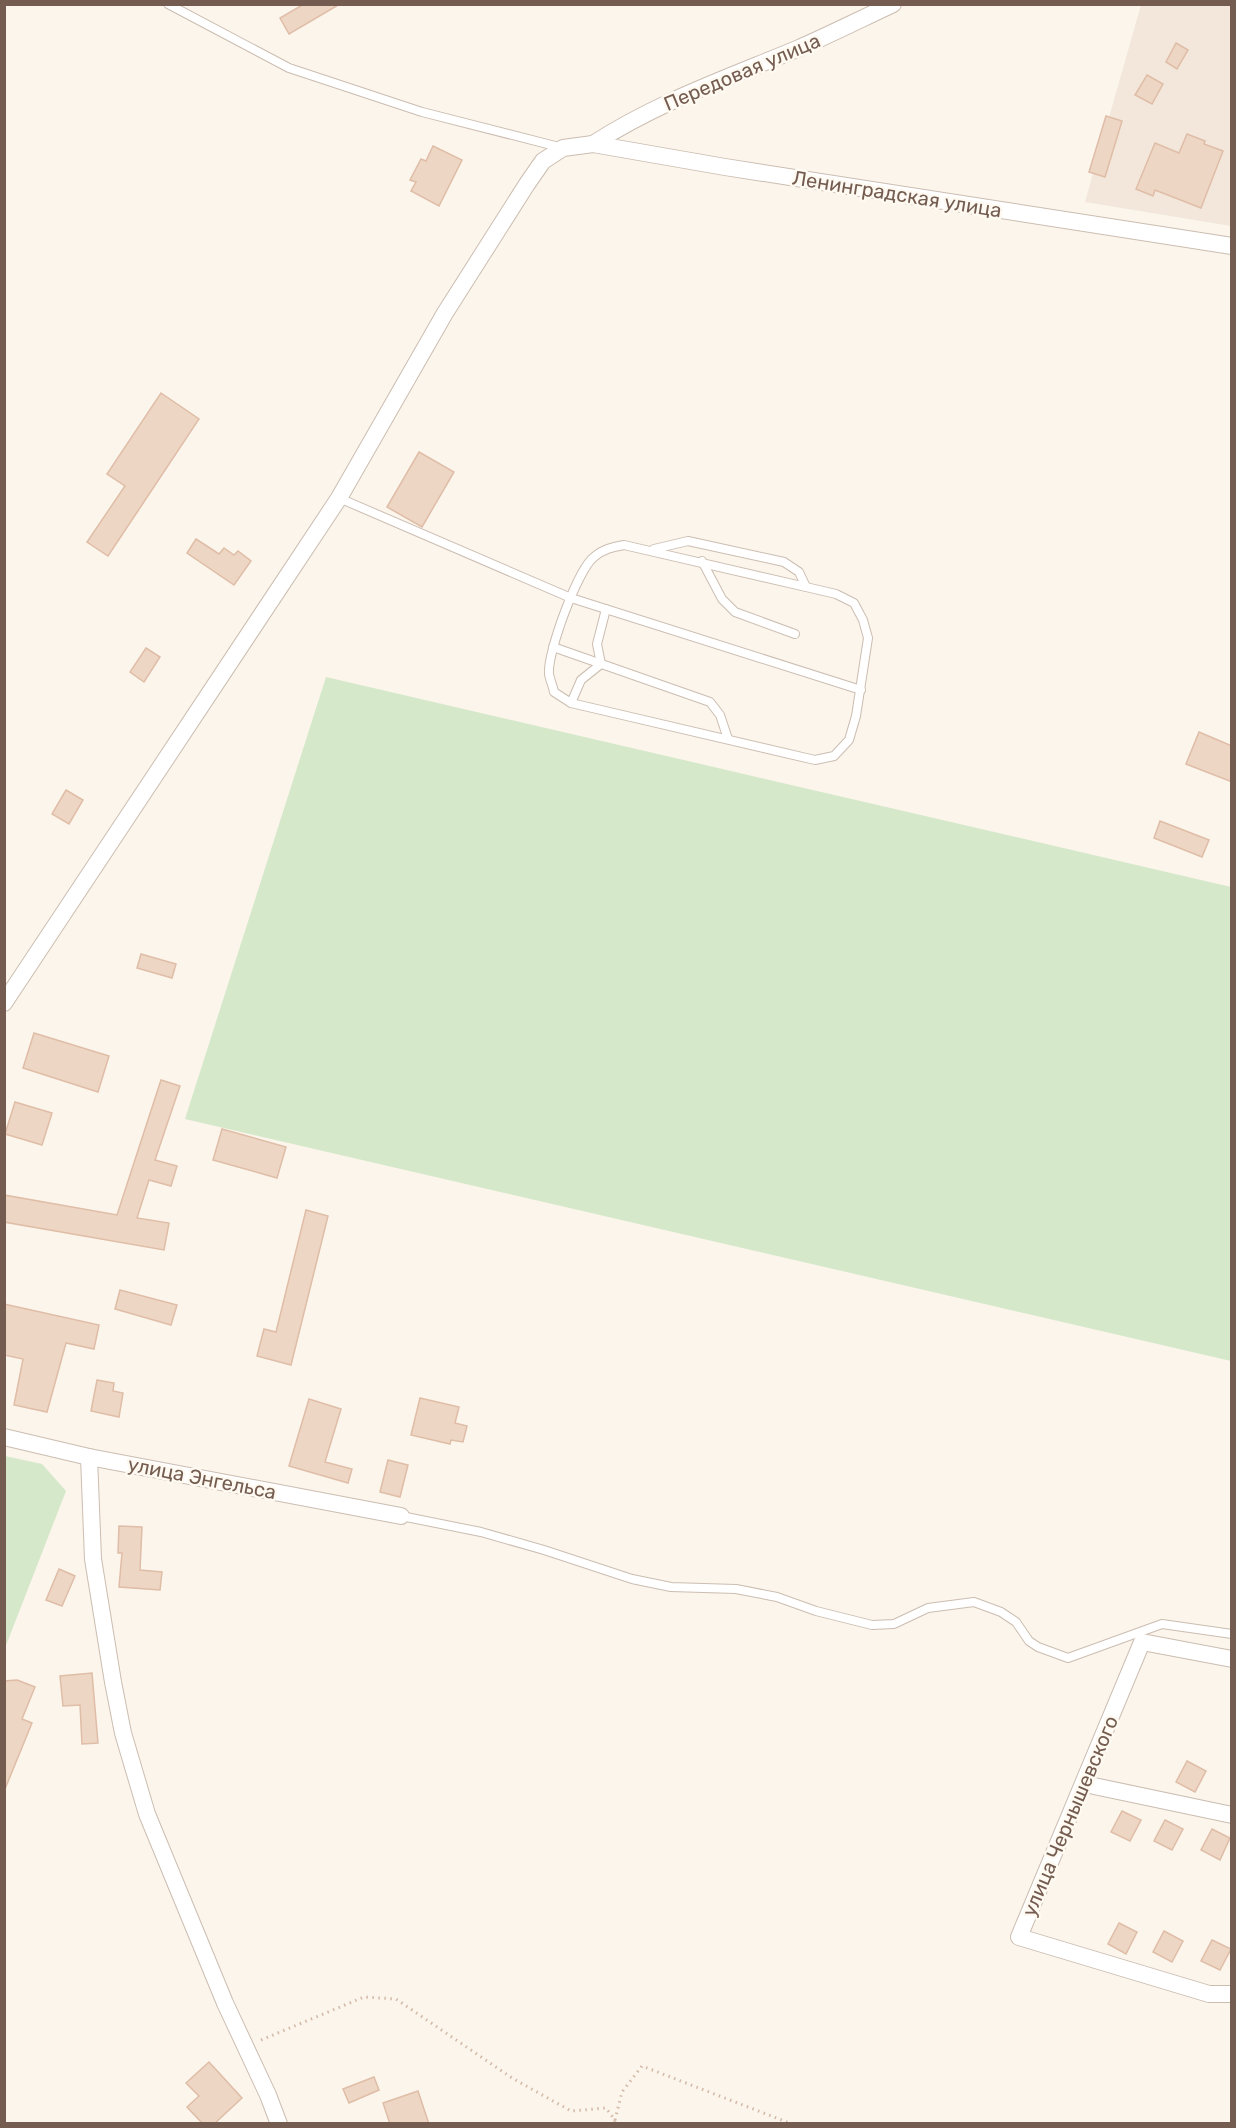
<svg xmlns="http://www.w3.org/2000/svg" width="1236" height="2128" font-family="Rubik,sans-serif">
  <rect width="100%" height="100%" fill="#fbf5eb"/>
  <polygon fill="#f2e7da" points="1141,5 1231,5 1231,226 1085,202"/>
  <g fill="#d6e8ca">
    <polygon points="326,677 1231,887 1231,1361 185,1119"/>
    <polygon points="5,1456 42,1464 66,1491 5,1648"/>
  </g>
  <g fill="#eed6c5" stroke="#dfbda7" stroke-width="1.5">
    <polygon points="304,4 340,4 289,34 280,18"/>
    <polygon points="1176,43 1188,50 1177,69 1166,62"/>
    <polygon points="1147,75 1163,84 1152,104 1135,95"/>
    <polygon points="1106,116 1122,121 1105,177 1089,172"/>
    <polygon points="1187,134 1205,141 1204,144 1223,151 1201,208 1155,190 1153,196 1136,189 1155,143 1179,153"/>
    <polygon points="433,146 462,160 439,206 411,191 416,182 410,180 421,159 426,161"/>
    <polygon points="161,393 199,419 108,556 87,542 125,486 107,474"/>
    <polygon points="419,452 454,472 422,527 387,507"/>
    <polygon points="196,539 219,554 224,548 234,555 238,551 251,561 234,585 187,553"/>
    <polygon points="146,648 160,657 144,682 130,672"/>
    <polygon points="1199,732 1232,746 1232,782 1186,764"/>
    <polygon points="66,790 83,800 69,824 52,814"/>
    <polygon points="1160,821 1209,840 1202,857 1154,838"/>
    <polygon points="141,954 176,964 172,978 137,968"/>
    <polygon points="34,1033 109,1056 98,1092 23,1068"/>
    <polygon points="161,1080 180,1086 155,1160 177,1166 171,1186 149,1180 137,1218 169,1223 164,1250 4,1222 4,1195 117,1215"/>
    <polygon points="15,1102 52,1113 42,1145 5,1134"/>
    <polygon points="222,1129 286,1147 277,1178 213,1160"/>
    <polygon points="306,1210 328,1216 291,1365 257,1356 264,1329 276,1332"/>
    <polygon points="120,1290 177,1305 171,1325 115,1309"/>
    <polygon points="4,1304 99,1325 94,1349 66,1343 47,1412 14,1405 23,1359 4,1355"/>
    <polygon points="97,1380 114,1383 113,1391 123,1393 119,1417 91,1411"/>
    <polygon points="420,1398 459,1407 455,1423 467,1426 463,1442 451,1440 450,1444 411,1435"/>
    <polygon points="309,1399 341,1409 325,1462 352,1469 348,1483 289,1466"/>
    <polygon points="388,1460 408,1465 400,1497 380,1492"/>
    <polygon points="119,1526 142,1527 140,1570 162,1572 160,1590 119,1587 122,1553 118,1553"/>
    <polygon points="59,1569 75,1576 62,1606 46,1600"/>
    <polygon points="92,1673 98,1743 82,1744 80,1705 63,1706 60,1676"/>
    <polygon points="17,1680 35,1687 22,1719 32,1723 5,1789 4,1681"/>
    <polygon points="1187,1761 1206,1771 1195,1792 1176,1782"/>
    <polygon points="1122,1811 1141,1820 1130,1841 1111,1832"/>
    <polygon points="1165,1820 1183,1829 1172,1850 1154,1841"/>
    <polygon points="1212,1829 1230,1838 1220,1860 1201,1850"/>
    <polygon points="1119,1923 1137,1932 1126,1954 1108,1944"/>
    <polygon points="1164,1931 1183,1941 1172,1962 1153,1952"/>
    <polygon points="1212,1940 1231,1949 1220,1970 1201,1961"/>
    <polygon points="209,2062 242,2098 214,2124 203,2124 187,2107 199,2096 186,2083"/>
    <polygon points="374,2077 379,2090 349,2103 343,2089"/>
    <polygon points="418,2091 429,2124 390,2124 383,2103"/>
  </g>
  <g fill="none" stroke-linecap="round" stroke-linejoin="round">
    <g stroke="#ccbdb1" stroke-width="10">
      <g id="lane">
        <polyline points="168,4 289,68 422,112 563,148"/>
        <polyline points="339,498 571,598 861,690"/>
        <path d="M624,545L806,587L836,594L854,603L863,620L868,638L856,716L849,740L834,756L815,760L571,703L554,692C553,686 550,680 549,674C547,653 578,569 594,557C603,549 613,547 624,545Z"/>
        <polyline points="654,549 688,541 784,562 799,572 806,587"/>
        <polyline points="702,561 722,599 735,612 795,634"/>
        <polyline points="553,647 710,702 720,715 728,739"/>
        <polyline points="571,703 581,680 601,664 597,644 606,609"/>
        <polyline points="401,1516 481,1532 544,1550 632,1579 671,1587 736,1589 777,1597 816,1611 872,1625 894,1624 928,1608 974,1602 1001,1612 1016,1622 1029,1641 1038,1647 1068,1658 1162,1624 1232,1634"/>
      </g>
    </g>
    <g stroke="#ccbdb1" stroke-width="18">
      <g id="street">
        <path d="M593,144C656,103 727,78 797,49C829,35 861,19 893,4"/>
        <polyline points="4,1003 339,498 445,313 527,184 543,161 563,148 593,144 725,167 1232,246"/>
        <polyline points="4,1437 89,1457 401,1516"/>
        <polyline points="89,1457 93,1559 113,1682 123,1733 147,1814 225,2003 268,2095 279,2124"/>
        <polyline points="1232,1659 1142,1642 1019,1937 1209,1994 1232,1994"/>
        <polyline points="1094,1786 1232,1815"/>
      </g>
    </g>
    <g stroke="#d3b9a7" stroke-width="3" stroke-dasharray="1.5 4.5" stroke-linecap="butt">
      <polyline points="261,2040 364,1997 396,1999 512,2078 571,2111 606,2108 615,2120 614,2124"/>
      <polyline points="615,2120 622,2092 642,2066 792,2124"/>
    </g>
    <use href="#lane" stroke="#fff" stroke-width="8"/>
    <use href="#street" stroke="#fff" stroke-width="16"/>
  </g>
  <g text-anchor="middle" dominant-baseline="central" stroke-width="5" stroke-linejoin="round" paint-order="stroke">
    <g font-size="20" fill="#745d50" stroke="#fef9f1">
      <text transform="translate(742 72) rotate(-23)">Передовая улица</text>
      <text transform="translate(897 194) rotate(9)">Ленинградская улица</text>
      <text transform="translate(202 1478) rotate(11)">улица Энгельса</text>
      <text transform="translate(1070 1816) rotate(-67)">улица Чернышевского</text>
    </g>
  </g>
  <rect width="1236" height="2128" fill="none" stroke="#745d50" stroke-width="12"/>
</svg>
